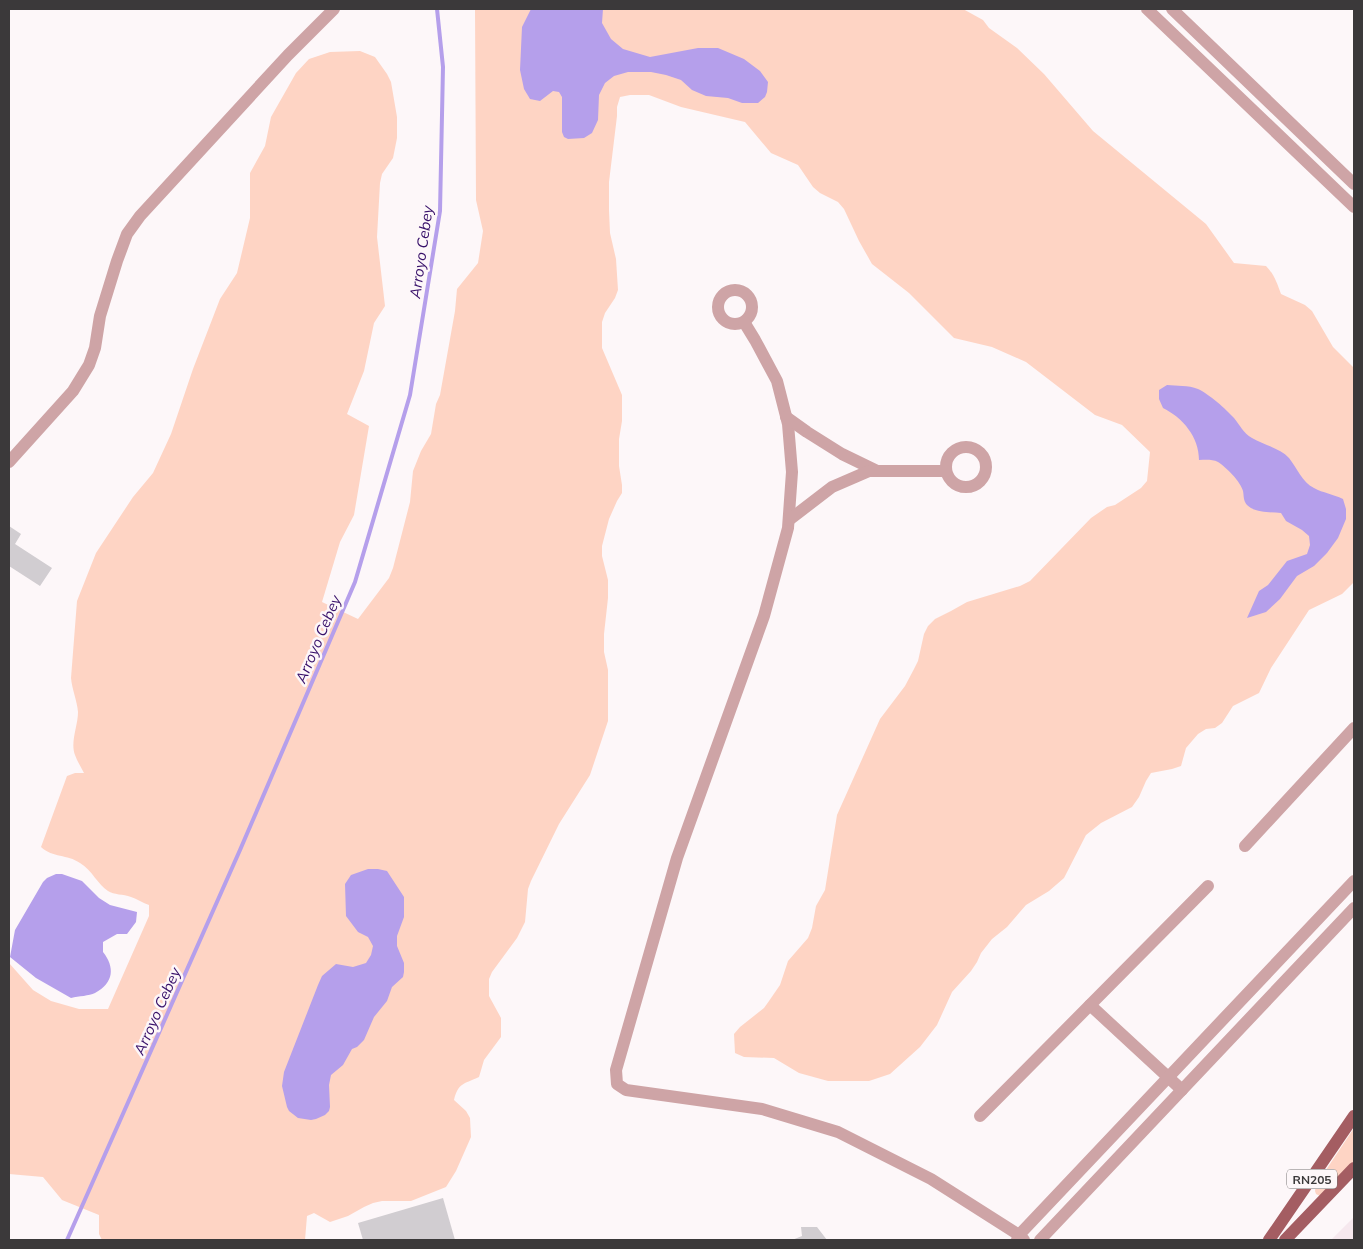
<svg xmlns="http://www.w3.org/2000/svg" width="1363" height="1249" font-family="Mulish,sans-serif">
  <rect width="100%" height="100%" fill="#fdf7f9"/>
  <polygon fill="#f6e8ee" points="1354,1217 1354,1240 1331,1240"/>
  <g fill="#fed4c4">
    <path d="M475,9H963L983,20L989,28L1017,48L1044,74L1093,131L1206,224L1234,263L1266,266C1274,274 1277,283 1281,294L1305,305L1312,311L1333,347L1354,368V582L1342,594L1309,610L1271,668L1259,693L1233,706L1222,723L1215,728L1206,729L1198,734L1186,748L1181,766L1172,769L1151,773L1146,781L1139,797L1132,807L1101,823L1086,835L1064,878L1049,891L1026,905L1007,927L992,939L981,953L977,962L971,971L952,992L937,1025L920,1047L890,1074L869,1081H828L799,1073L774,1058L744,1057L735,1053L734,1034L740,1027L764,1008L769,1001L780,985L788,961L808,938L812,928L816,906L825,890L837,815L880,719L905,686L914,669L918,661L924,634L928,626L935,619L951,611L967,602L1020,586L1030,581L1091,518L1107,507L1115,505L1141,488L1147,481L1150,452L1122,425L1095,415L1026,362L992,347L954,338L909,293L872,264L859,241L844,209L838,202L820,193L813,187L798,165L771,153L745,122L681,107L649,95H630L620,97L617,107V116L609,182V210L610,233L616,259L618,290L615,298L605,313L602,322V348L622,395V421L619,439V466L622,485V493L617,501L609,519L602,546V556L608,580V598L604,634V652L608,670V721L590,775L559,824L531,881L528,889L525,922L517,938L492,972L489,979V996L501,1018V1037L484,1060L479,1077C464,1084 458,1083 454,1100L466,1111L470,1118L471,1137L456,1171L446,1187L411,1201H382L373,1203L364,1207L348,1216L330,1222L314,1213L307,1216L305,1240H102L99,1234V1215L62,1200L43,1177L9,1174V963L33,990L51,1001L79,1009H108L149,916V905C143,903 137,899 131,897C123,894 114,895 108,891C98,885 92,870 80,863C67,854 53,858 41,847L67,776L75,773H84C81,767 77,761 75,755C70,742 78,726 78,712C77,701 72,689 71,678L77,601L96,553L133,497L153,473L171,434L193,369L220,299L237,273L250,218V173L265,146L271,117L296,73L309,59L330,52L360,51L375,57L387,74L391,82L397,117V138L393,158L382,174L380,183L377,237L385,306L374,323L364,371L347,414L369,426L354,515L340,542L322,602L358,619L389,578L393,568L410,502L413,471L421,451L431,434L436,404L440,395L455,311L457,289L478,263L483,231L476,200Z"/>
    <polygon points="1354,1128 1354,1162 1320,1196 1316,1194 1315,1191 1316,1185"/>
  </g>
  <g fill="#b59feb">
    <polygon points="531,9 603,9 602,23 611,39 623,49 650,57 698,48 718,48 744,59 760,71 768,82 767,92 765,97 758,103 742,103 728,98 706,96 692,90 681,80 666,75 651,72 628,72 614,76 605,83 599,95 598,120 592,133 584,138 568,139 564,137 562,132 562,97 559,92 553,91 540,101 530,99 524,89 520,70 522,27"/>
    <path d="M1167,385C1177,386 1188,385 1198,389C1209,394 1226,409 1234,418C1240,425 1243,433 1252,438C1264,445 1280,448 1289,458C1297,468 1302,482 1314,488C1323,493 1333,494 1343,499L1346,509V519L1338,538L1327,553L1314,566L1297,576L1280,599L1266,612L1247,618L1259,591L1268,585L1287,561L1307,554L1310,545L1309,536L1302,530L1286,521L1281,513C1270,512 1255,513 1247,505C1243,500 1244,496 1243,491C1241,482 1226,467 1218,462C1212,459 1205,460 1199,460C1199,437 1183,418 1163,408L1159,399V390Z"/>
    <polygon points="368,869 378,869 387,871 404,897 404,917 397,936 397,946 404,963 404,972 403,977 392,987 387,1001 374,1017 364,1040 357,1047 352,1049 343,1065 331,1075 329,1085 330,1107 329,1111 325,1115 316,1119 311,1120 298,1118 289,1111 287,1107 282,1086 284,1072 318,985 322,976 336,964 353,967 366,963 371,955 373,946 368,937 358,932 346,916 345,884 351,875"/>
    <path d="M56,874H62L82,881L99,898L110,905L137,912L136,922L127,934H117L103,942V952C115,967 114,983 95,993C89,996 79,996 71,998L36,978L10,957L15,930L43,882L47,878Z"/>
  </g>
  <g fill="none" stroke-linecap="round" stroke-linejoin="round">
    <polyline stroke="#b59feb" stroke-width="4" points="67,1240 240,850 355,582 410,395 440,211 443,67 437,9"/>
  </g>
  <g fill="#d1cdd1">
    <polygon points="9,526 21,534 15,544 52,568 40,586 9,566"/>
    <polygon points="443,1198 455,1240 363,1240 358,1223"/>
    <polygon points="801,1227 817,1227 827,1240 792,1240 802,1236"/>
  </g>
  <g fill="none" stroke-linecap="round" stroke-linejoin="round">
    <g stroke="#cea4a6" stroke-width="12">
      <polyline points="1147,9 1354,207"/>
      <polyline points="1172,9 1354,184"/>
      <circle cx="735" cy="307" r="17"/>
      <polyline points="744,322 755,340 777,381 788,424 792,472 788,528 764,616 677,858 616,1070 617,1084 626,1090 762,1109 838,1132 931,1179 1019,1235 1024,1240"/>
      <polyline points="786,417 807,432 842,454 877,471"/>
      <circle cx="966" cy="467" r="20"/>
      <polyline points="9,462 73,391 89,365 95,348 100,316 117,261 127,234 140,216 288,55 334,9"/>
      <polyline points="789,520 832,487 869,471 946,471"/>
      <polyline points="1245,846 1354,728"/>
      <polyline points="1090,1005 1182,1090"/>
      <polyline points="980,1116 1208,886"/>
      <polyline points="1017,1240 1019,1235 1354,881"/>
      <polyline points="1040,1240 1354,908"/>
    </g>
    <g stroke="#a45d62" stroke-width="12">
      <polyline points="1269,1240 1354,1116"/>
      <polyline points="1285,1240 1354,1168"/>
    </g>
  </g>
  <g text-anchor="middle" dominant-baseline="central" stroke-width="5" stroke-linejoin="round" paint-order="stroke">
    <rect fill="#fdf7f9" stroke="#757273" stroke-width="1" x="1287" y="1169.5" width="50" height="19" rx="4"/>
    <g font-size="12" font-weight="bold" fill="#3b393a">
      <text x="1312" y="1179">RN205</text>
    </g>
    <g font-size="15" font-style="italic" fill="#38116a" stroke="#fdf7f9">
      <text transform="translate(421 252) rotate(-82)">Arroyo Cebey</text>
      <text transform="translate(318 639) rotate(-67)">Arroyo Cebey</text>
      <text transform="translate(157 1011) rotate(-66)">Arroyo Cebey</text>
    </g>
  </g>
  <rect width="1363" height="1249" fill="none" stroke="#3b393a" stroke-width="20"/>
</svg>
